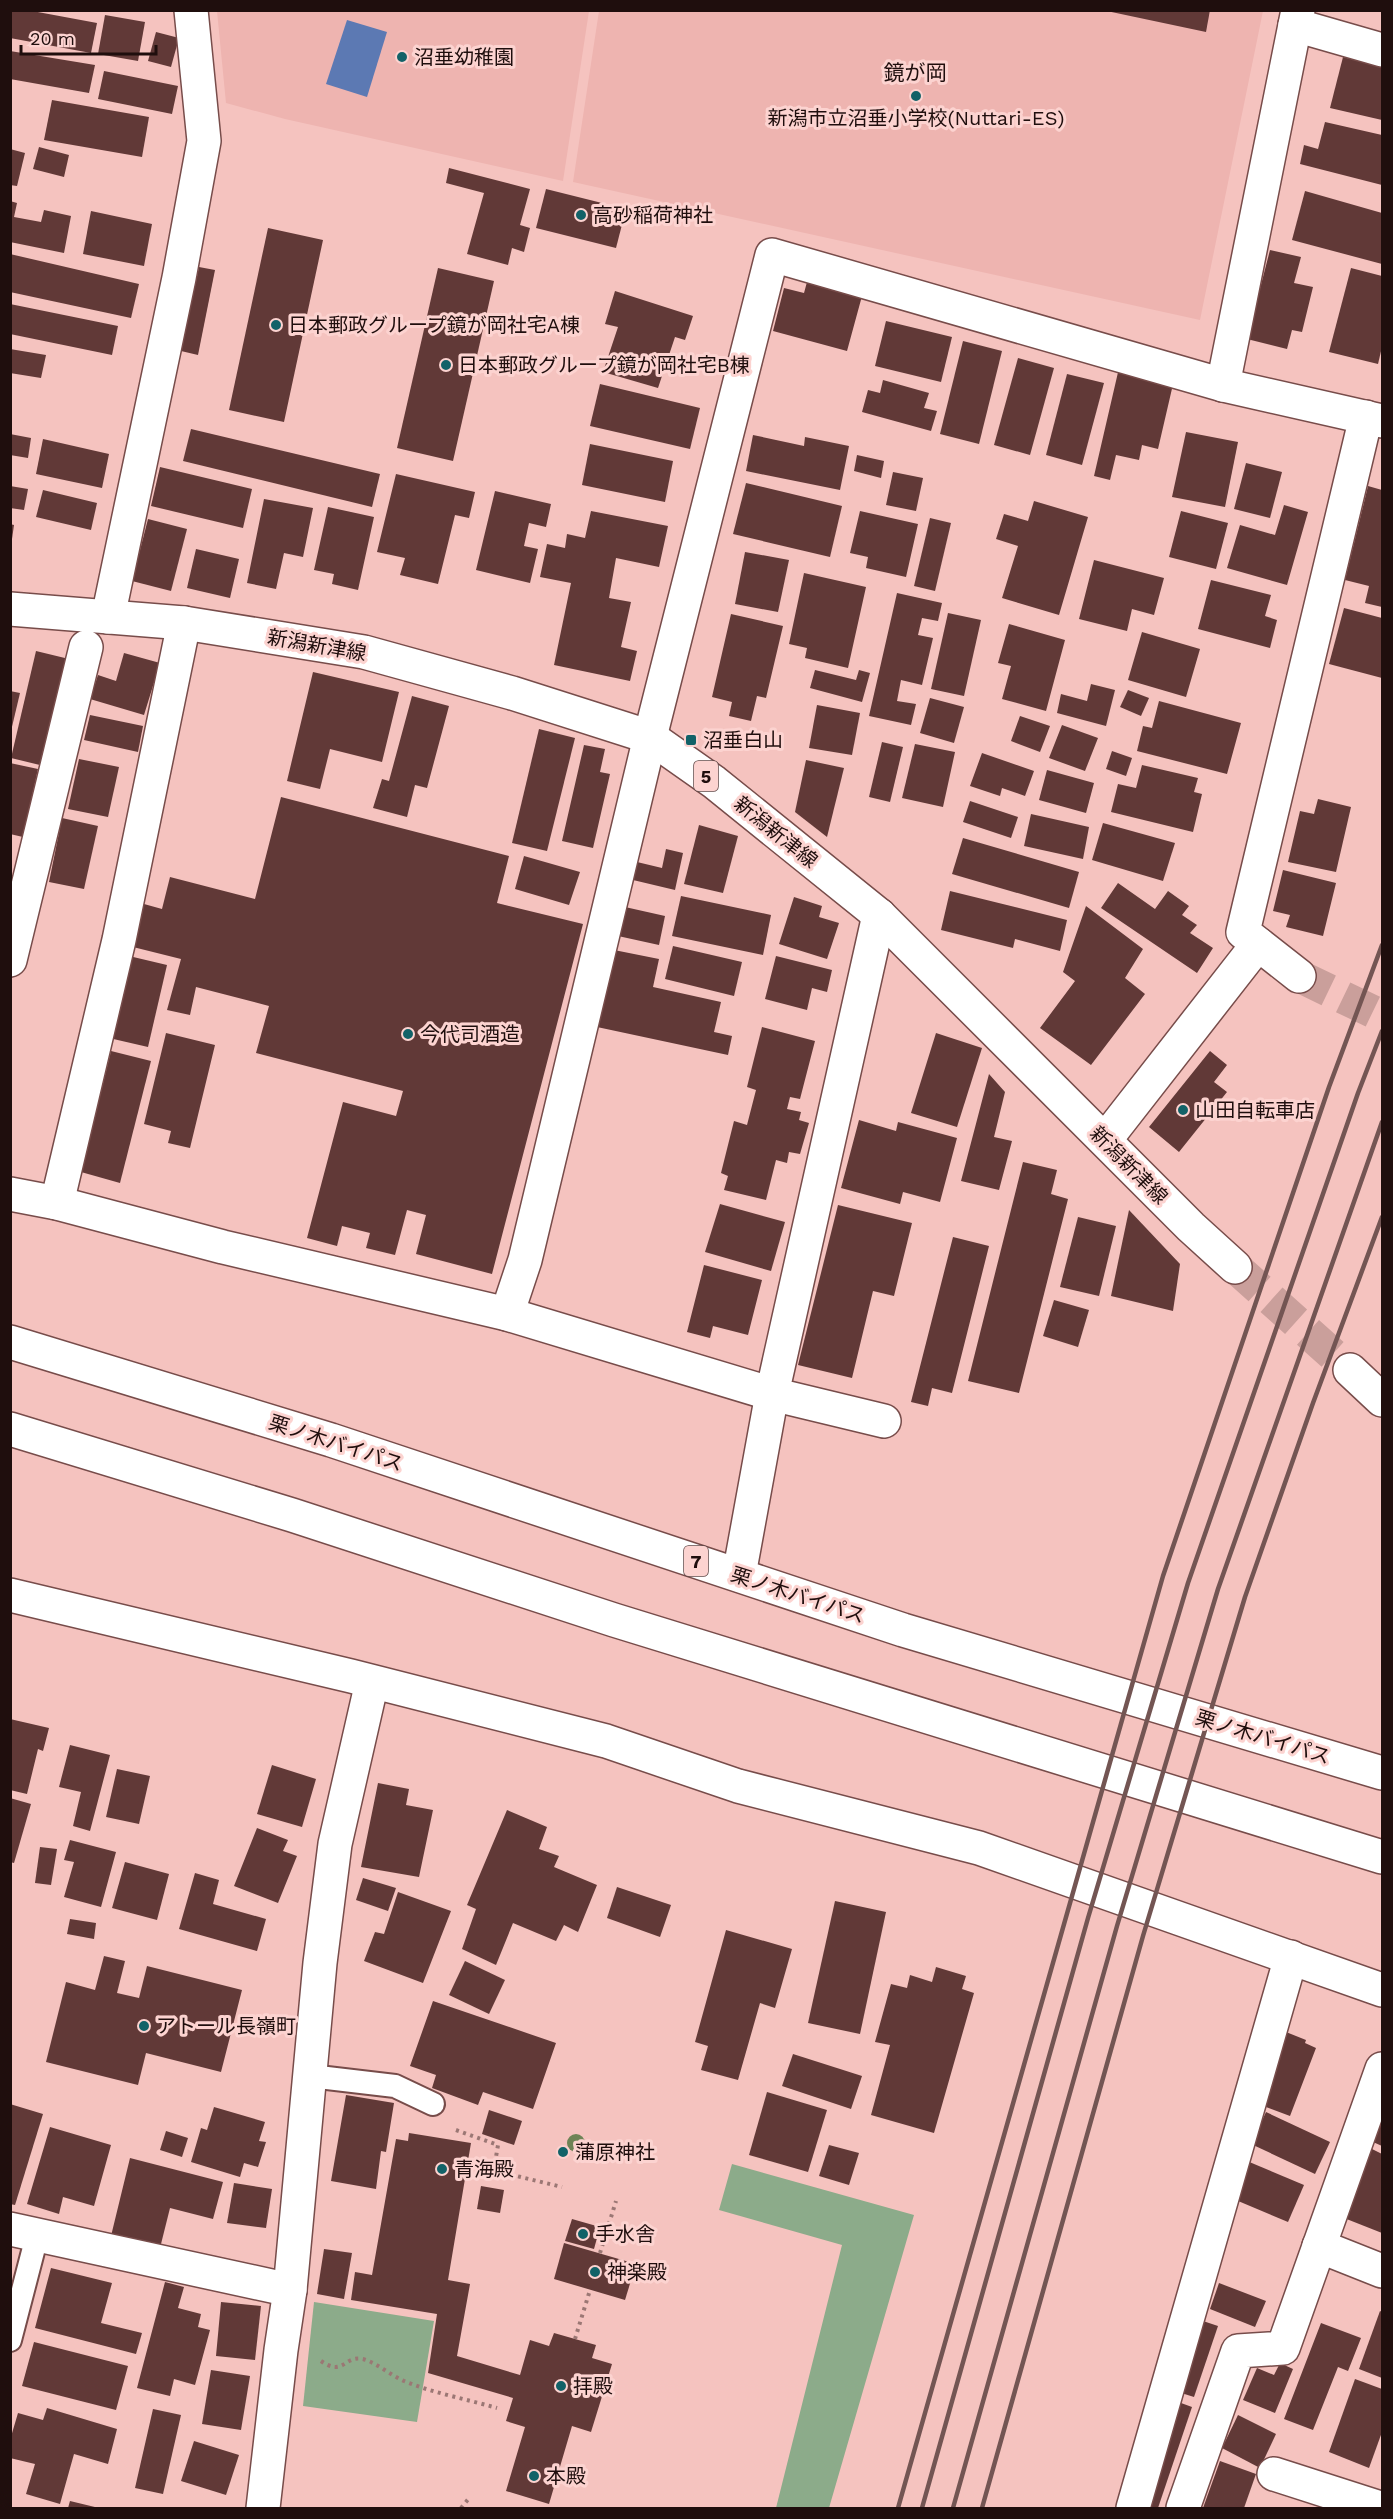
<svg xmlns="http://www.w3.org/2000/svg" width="1393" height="2519" font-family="'Work Sans','Noto Sans JP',sans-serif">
  <rect width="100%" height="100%" fill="#f5c3bf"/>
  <g fill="#eeb4b0">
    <polygon points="217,11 589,11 563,181 285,119 226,103"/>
    <polygon points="599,11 1263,11 1200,320 573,182"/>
  </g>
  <g fill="#8cab8a">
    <polygon points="732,2164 914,2215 829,2508 776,2508 842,2245 719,2210"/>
    <polygon points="314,2302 434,2321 417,2422 303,2406"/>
  </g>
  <polygon fill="#5c79b3" points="347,20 387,32 367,97 326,84"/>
  <g fill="#613937">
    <polygon points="10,10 27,10 97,23 91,53 10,38"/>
    <polygon points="1102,10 1210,10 1206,32"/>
    <polygon points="105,15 145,22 138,61 98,54"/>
    <polygon points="156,32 179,38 171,67 148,61"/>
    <polygon points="10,51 95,65 89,93 10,79"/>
    <polygon points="1343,57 1382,67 1382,120 1330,108"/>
    <polygon points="104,71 178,86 172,114 98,99"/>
    <polygon points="52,100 149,117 142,157 44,140"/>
    <polygon points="1325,122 1382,135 1382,185 1300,164 1304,145 1318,149"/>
    <polygon points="39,147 69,155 64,177 33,169"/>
    <polygon points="10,149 25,153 17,186 10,185"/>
    <polygon points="449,168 530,189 520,225 530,228 524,252 512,248 508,265 467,254 484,193 446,183"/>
    <polygon points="546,189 626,209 616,248 536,228"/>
    <polygon points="1305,191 1382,213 1382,264 1292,240"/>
    <polygon points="10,201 17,203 14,217 41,222 44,210 71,216 64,253 10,242"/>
    <polygon points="91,211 152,224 144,266 83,254"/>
    <polygon points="268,228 323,240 284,422 229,410"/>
    <polygon points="1270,250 1301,257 1294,283 1313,287 1302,332 1292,330 1287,349 1247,339"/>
    <polygon points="10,254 139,284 131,318 10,292"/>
    <polygon points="199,267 215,270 198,355 181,351"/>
    <polygon points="438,268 494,281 453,461 397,448"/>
    <polygon points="1351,268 1382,276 1382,347 1378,364 1329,352"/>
    <polygon points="807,282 862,296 847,351 773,331 784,288 804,293"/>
    <polygon points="615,291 693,316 685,340 675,337 658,388 603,372 618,327 605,324"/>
    <polygon points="10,304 118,326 112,355 10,334"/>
    <polygon points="886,321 952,337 941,382 875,366"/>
    <polygon points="963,341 1002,351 979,444 940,434"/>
    <polygon points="10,349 46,355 41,378 10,373"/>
    <polygon points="1018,358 1054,368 1030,455 994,445"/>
    <polygon points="1119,368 1174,380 1158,449 1142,445 1139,460 1116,455 1110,480 1094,476"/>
    <polygon points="1067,374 1104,383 1082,465 1046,455"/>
    <polygon points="883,380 929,393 924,408 937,411 931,431 862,412 868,390 880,393"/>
    <polygon points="600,384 700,408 690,449 590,426"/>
    <polygon points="191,429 380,474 372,507 183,461"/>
    <polygon points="1186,432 1238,442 1225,507 1172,497"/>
    <polygon points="10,434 31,438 28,458 10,455"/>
    <polygon points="753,435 804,446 805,437 849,446 840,490 746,471"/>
    <polygon points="43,439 109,454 102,488 36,474"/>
    <polygon points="590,444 673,461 665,502 582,485"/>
    <polygon points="857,455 884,461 881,478 854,471"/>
    <polygon points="1246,463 1282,472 1270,518 1234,509"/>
    <polygon points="160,467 252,489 243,528 151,506"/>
    <polygon points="893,472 923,478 916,511 886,505"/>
    <polygon points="396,474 475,492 469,518 455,515 438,584 400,575 405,558 377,552"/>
    <polygon points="746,483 842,506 830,557 733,534"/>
    <polygon points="10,486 28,489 24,510 10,508"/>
    <polygon points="1368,486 1382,490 1382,607 1365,603 1369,586 1345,580"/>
    <polygon points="43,490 97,503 91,530 36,517"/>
    <polygon points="495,491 551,504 546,527 529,523 524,546 538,549 530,583 476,570"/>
    <polygon points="264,499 313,508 303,557 284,553 276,589 247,583"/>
    <polygon points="1034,501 1088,517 1059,615 1002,598 1018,546 996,539 1004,514 1028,521"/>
    <polygon points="1284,505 1308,512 1287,585 1227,568 1240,525 1275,535"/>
    <polygon points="328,507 374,517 358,590 332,584 334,574 314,570"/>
    <polygon points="591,511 668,526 659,567 616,558 609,598 631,602 621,647 637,651 630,681 554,665 571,583 540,577 547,544 565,548 567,534 585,538"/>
    <polygon points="860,511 918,524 906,577 866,568 868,557 850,553"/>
    <polygon points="1181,511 1228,523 1216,569 1169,557"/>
    <polygon points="930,518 951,523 935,591 914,586"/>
    <polygon points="148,519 187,529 171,591 132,581"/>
    <polygon points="10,524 14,525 12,539 10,539"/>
    <polygon points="196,549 239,559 230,598 187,588"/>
    <polygon points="745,552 789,560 778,612 735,604"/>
    <polygon points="1094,560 1164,578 1154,615 1132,609 1127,631 1079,619"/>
    <polygon points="804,573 866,587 848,668 805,658 807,648 789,644"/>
    <polygon points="1211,580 1271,595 1265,616 1277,620 1270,648 1198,629"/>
    <polygon points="897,593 942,603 938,621 922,618 918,635 933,638 922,685 901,680 897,701 916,704 911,725 869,716"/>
    <polygon points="1344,608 1382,618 1382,678 1329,664"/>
    <polygon points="948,613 981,620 964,696 931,689"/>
    <polygon points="731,614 783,626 766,698 757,696 751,721 729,716 732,702 712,697"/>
    <polygon points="1009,624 1065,640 1046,711 1002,699 1011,666 998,663"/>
    <polygon points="1142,632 1200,649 1186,697 1128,680"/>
    <polygon points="36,651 69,659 44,766 11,758"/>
    <polygon points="124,653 160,663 144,715 90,699 98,675 116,681"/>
    <polygon points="815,670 856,680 859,670 870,673 862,702 810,688"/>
    <polygon points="313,672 399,692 382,762 330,749 320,789 287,781"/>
    <polygon points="1091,684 1115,690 1106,726 1057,713 1061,694 1087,701"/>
    <polygon points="1128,690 1149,698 1141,716 1120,707"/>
    <polygon points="10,691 20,693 11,731 10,731"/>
    <polygon points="412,696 449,706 427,788 415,785 407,817 373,808 382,779 389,781"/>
    <polygon points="930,698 964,707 954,743 920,733"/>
    <polygon points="1159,701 1241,723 1227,774 1137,751 1143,726 1152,728"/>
    <polygon points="817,705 860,713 852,755 809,748"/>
    <polygon points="90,715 143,726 138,752 84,740"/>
    <polygon points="1020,716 1050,726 1040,752 1011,741"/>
    <polygon points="1062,725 1098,738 1085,771 1049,758"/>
    <polygon points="539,729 575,738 547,851 512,843"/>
    <polygon points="882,742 903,747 890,802 869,797"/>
    <polygon points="915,744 955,752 943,807 902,798"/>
    <polygon points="584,745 605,749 600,772 610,774 593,848 562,841"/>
    <polygon points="1112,751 1132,758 1126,776 1106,769"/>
    <polygon points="982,753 1034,771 1025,796 1002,788 1000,796 970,786"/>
    <polygon points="79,759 119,767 108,817 68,809"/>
    <polygon points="806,760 844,768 827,837 795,812"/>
    <polygon points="10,763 38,769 23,837 10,834"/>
    <polygon points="1142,765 1198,778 1194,792 1202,794 1193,832 1111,812 1118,784 1136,788"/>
    <polygon points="1047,770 1094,783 1086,813 1039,800"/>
    <polygon points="281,797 509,856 497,903 583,924 492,1274 416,1254 426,1215 407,1210 395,1255 366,1248 370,1233 342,1226 337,1246 307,1238 343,1102 396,1116 403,1091 256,1053 269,1006 196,987 190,1015 167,1010 181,959 133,947 144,904 162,909 170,877 255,899"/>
    <polygon points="1318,799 1351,807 1336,872 1288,862 1300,811 1314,814"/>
    <polygon points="970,801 1018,817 1011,838 963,822"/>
    <polygon points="1031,814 1089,827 1083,859 1024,846"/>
    <polygon points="62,818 98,826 84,889 49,882"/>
    <polygon points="1103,823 1175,843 1163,881 1092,860"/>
    <polygon points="699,825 738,836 723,893 684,884"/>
    <polygon points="963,838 1079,872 1069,908 952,874"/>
    <polygon points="666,849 683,853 675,890 633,880 637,862 662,868"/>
    <polygon points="524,856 580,872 569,905 515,889"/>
    <polygon points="1283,870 1336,883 1323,936 1286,927 1290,915 1273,911"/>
    <polygon points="1118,883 1155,909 1168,891 1189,906 1182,915 1197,925 1190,933 1213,948 1197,973 1101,908"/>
    <polygon points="950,891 1067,920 1060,951 1015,939 1013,948 941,930"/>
    <polygon points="681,896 771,915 763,955 672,936"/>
    <polygon points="794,897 822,906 819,917 839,923 827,959 779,944"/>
    <polygon points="1086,906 1143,949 1125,978 1145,994 1091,1065 1040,1028 1075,981 1063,972"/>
    <polygon points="625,907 665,916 659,945 618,936"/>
    <polygon points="673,946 742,962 734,996 665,979"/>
    <polygon points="614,950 659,959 653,987 721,1002 714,1032 732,1036 728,1055 597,1027"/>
    <polygon points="129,956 167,965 148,1047 109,1038"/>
    <polygon points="776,956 832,970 827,992 812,988 807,1010 765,999"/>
    <polygon points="762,1027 815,1041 800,1099 790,1097 787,1109 801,1112 799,1120 809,1123 800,1154 789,1152 787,1163 776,1160 766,1200 724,1190 728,1176 721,1173 734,1121 747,1125 756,1090 747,1087"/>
    <polygon points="166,1033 215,1045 190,1148 168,1143 171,1131 144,1124"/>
    <polygon points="936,1033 982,1048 957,1127 911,1113"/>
    <polygon points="111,1051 151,1061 120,1183 81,1172"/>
    <polygon points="1210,1051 1227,1065 1214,1082 1227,1092 1179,1152 1149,1127"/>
    <polygon points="989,1074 1005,1092 994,1137 1012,1141 999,1190 961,1181"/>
    <polygon points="859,1120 896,1131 898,1122 957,1138 940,1202 903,1192 900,1204 841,1188"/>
    <polygon points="1023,1162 1057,1170 1051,1194 1068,1199 1019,1393 968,1381"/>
    <polygon points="720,1204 785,1222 771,1271 705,1252"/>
    <polygon points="838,1205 912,1223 894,1296 873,1291 852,1378 798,1365"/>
    <polygon points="1129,1210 1180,1264 1173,1311 1111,1296"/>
    <polygon points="1078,1217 1116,1226 1099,1296 1060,1287"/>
    <polygon points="953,1237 989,1246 952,1393 932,1388 928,1406 911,1402"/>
    <polygon points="704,1265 762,1280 748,1335 713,1326 710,1338 687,1332"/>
    <polygon points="1054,1300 1089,1310 1078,1347 1043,1336"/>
    <polygon points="10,1719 49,1728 43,1751 38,1749 27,1794 10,1790"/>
    <polygon points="70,1745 110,1755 90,1831 73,1826 81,1792 59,1787"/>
    <polygon points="272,1765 316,1779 302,1827 257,1814"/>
    <polygon points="117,1769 150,1776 139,1824 106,1817"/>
    <polygon points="378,1783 409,1789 406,1805 433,1810 419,1877 361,1867"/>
    <polygon points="10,1798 31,1804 14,1863 10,1862"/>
    <polygon points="507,1810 547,1827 539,1849 559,1856 554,1867 597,1885 578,1932 564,1925 556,1941 513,1923 496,1965 462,1949 476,1909 467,1905"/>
    <polygon points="257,1828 288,1840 283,1851 297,1856 278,1903 234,1886"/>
    <polygon points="70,1840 116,1852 101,1907 64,1897 74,1862 64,1860"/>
    <polygon points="40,1847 57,1849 51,1885 35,1883"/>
    <polygon points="125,1862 169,1874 157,1920 112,1908"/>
    <polygon points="195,1873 219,1880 213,1904 266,1919 257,1951 179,1929"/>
    <polygon points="363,1878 396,1888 388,1911 356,1900"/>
    <polygon points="617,1887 671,1905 660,1937 607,1918"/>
    <polygon points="398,1892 451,1911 423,1983 364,1961 375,1932 384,1934"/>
    <polygon points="835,1901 886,1912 860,2034 808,2023"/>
    <polygon points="70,1919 96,1923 94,1939 67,1934"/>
    <polygon points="726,1930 792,1949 775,2008 760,2003 738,2080 701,2070 708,2046 695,2042"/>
    <polygon points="104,1956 125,1961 117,1993 139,1998 147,1966 242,1990 221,2072 146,2053 138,2085 46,2062 66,1982 95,1990"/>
    <polygon points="465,1961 505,1980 489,2014 449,1995"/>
    <polygon points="936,1967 966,1976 962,1989 974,1993 934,2133 871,2115 890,2045 875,2042 891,1984 907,1988 910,1975 932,1982"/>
    <polygon points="433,2001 556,2043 533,2109 483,2092 478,2105 432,2088 436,2075 410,2066"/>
    <polygon points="1286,2032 1306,2040 1305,2043 1316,2048 1290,2116 1258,2104"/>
    <polygon points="793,2054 862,2076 851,2109 782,2086"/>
    <polygon points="767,2092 827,2110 808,2172 749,2155"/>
    <polygon points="346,2095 394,2103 386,2152 381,2151 376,2189 331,2181"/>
    <polygon points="10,2104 43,2114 15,2205 10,2204"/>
    <polygon points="214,2107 265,2122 259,2141 266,2142 258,2167 244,2163 240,2177 191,2162 201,2128 207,2130"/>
    <polygon points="489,2110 522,2121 514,2145 482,2134"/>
    <polygon points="1266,2112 1330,2142 1315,2174 1251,2144"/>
    <polygon points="1382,2118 1382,2146 1373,2142"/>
    <polygon points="50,2127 111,2145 94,2206 63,2197 59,2214 27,2204"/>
    <polygon points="166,2131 188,2138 182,2157 160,2150"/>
    <polygon points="409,2133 471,2143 448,2280 470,2284 457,2356 520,2375 530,2340 549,2346 554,2333 596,2345 592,2358 612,2364 591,2432 572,2426 549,2504 506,2491 525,2427 506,2421 513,2398 428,2373 437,2314 351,2300 355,2272 372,2275 396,2139 408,2141"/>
    <polygon points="829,2145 859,2153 849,2185 819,2176"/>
    <polygon points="1372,2149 1382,2154 1382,2233 1344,2218"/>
    <polygon points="130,2158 223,2182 213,2219 170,2208 160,2248 111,2236"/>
    <polygon points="1247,2161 1304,2185 1288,2222 1231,2198"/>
    <polygon points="234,2183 272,2189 266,2228 227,2223"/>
    <polygon points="481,2186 504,2190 500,2213 477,2209"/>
    <polygon points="572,2219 600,2227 594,2249 565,2241"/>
    <polygon points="564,2243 636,2264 625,2300 554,2279"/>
    <polygon points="324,2249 352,2253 344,2299 317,2294"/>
    <polygon points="51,2268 112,2283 101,2323 142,2333 136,2354 35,2328"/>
    <polygon points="165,2282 184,2287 178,2308 201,2314 198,2327 210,2330 195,2385 174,2379 170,2396 137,2388"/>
    <polygon points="1219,2283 1266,2301 1255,2327 1210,2309"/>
    <polygon points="221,2302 261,2306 255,2360 216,2356"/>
    <polygon points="1380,2311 1382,2312 1382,2378 1359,2369"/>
    <polygon points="1200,2320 1218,2326 1194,2397 1175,2391"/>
    <polygon points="1321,2323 1361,2338 1348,2371 1338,2367 1313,2430 1284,2419"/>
    <polygon points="34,2342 128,2366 116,2410 22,2386"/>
    <polygon points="1280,2363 1293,2369 1275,2413 1243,2400 1257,2368 1274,2375"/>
    <polygon points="211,2370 250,2376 241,2430 202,2424"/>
    <polygon points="1355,2379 1382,2389 1382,2432 1369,2468 1329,2452"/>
    <polygon points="1181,2403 1192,2407 1158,2508 1145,2508"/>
    <polygon points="47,2408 117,2429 108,2464 74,2454 60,2504 26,2494 35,2464 10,2458 10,2440 18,2413 43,2420"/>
    <polygon points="153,2409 181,2415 163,2494 135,2488"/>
    <polygon points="1238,2415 1276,2434 1260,2468 1222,2448"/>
    <polygon points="194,2441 239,2455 226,2495 181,2481"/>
    <polygon points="1220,2461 1256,2474 1244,2508 1203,2508"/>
    <polygon points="70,2501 99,2508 68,2508"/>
  </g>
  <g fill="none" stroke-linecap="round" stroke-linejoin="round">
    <polyline stroke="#ca9f9b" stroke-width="33" stroke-dasharray="33 16" stroke-linecap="butt" points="1299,976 1382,1016"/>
    <polyline stroke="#ca9f9b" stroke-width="33" stroke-dasharray="33 16" stroke-linecap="butt" points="1235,1267 1350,1370"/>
    <g stroke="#774c4a" stroke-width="26">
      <g id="service">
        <polyline points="310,2076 395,2086 433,2104"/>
        <polyline points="10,2340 37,2236"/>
      </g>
    </g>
    <g stroke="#774c4a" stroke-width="36">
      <g id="minor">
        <polyline points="1295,25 1382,50"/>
        <polyline points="1223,385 1298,10"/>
        <polyline points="108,617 179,278 204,141 191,10"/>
        <polyline points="879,915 772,1394 884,1421"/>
        <polyline points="10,960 86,647"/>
        <polyline points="1299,976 1243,932 1366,417"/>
        <polyline points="1105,1140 1258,944"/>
        <polyline points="10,1194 57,1203 223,1247 507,1314 525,1260 650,737 772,255 1223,385 1382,421"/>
        <polyline points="57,1203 119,940 184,623"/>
        <polyline points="507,1314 772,1394 739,1575"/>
        <polyline points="10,1595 351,1676 606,1741 738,1786 979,1848 1382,1990"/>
        <polyline points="10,2229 290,2290"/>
        <polyline points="1319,2246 1382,2271"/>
        <polyline points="1274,2474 1380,2508"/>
        <polyline points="263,2508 281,2350 290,2290 320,1963 335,1844 372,1682"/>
        <polyline points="1133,2508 1291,1957"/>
        <polyline points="1183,2508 1238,2351 1283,2348 1382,2069"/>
      </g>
    </g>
    <g stroke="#774c4a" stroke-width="36">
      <g id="primary">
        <polyline points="10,609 184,623 364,652 512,693 650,737 714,782 879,915 1191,1227 1235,1267"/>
        <polyline points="1350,1370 1382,1400"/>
      </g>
    </g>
    <g stroke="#774c4a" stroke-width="36">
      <g id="trunk">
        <polyline points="10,1342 331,1440 903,1630 1382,1773"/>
        <polyline points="10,1429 292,1515 614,1620 1382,1857"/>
      </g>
    </g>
    <g stroke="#9b7774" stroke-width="4" stroke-dasharray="3 4.5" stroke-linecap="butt">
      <polyline points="456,2130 498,2145 494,2169"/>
      <polyline points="467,2164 562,2187"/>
      <polyline points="600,2253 616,2201"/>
      <polyline points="575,2339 590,2290"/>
      <path d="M321,2361C344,2377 344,2355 363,2359C377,2363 390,2375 404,2381C433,2393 466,2399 497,2408"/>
      <polyline points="461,2508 470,2497"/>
    </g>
    <use href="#service" stroke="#fff" stroke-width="22"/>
    <use href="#minor" stroke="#fff" stroke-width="33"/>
    <use href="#primary" stroke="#fff" stroke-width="33"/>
    <use href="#trunk" stroke="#fff" stroke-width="33"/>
    <g stroke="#735553" stroke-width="4.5">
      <polyline points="898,2508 1163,1576 1329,1087 1382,945"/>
      <polyline points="922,2508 1088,1918 1188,1583 1358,1093 1382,1031"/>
      <polyline points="953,2508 1117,1926 1218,1589 1382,1122"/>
      <polyline points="982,2508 1143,1936 1245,1597 1313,1403 1382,1217"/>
    </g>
  </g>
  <circle fill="#6e8356" cx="576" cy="2143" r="9"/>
  <g fill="#126268" stroke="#fcd3d0" stroke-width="2">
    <circle cx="402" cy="57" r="6"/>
    <circle cx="916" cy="96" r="6"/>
    <circle cx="581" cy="215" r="6"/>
    <circle cx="276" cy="325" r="6"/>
    <circle cx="446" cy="365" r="6"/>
    <rect x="685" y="734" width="12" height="12" rx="3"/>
    <circle cx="408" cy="1034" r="6"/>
    <circle cx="1183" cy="1110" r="6"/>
    <circle cx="144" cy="2026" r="6"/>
    <circle cx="563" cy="2152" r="6"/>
    <circle cx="442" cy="2169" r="6"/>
    <circle cx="583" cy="2234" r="6"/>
    <circle cx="595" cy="2272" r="6"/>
    <circle cx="561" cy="2386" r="6"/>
    <circle cx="534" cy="2476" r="6"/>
  </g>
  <g text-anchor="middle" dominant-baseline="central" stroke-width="6" stroke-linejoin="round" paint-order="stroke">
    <g fill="#fcd3d0" stroke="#614948" stroke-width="1.5">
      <rect x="694" y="761" width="24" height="30" rx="4.5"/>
      <rect x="684" y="1546" width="24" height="30" rx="4.5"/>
    </g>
    <g font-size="18" font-weight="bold" fill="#1f0e0d">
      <text x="706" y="776">5</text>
      <text x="696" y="1561">7</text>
    </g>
    <g font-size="20" fill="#1f0e0d" stroke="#fcd3d0" text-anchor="start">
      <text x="414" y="57">沼垂幼稚園</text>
      <text x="916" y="118" text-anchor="middle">新潟市立沼垂小学校(Nuttari-ES)</text>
      <text x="593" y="215">高砂稲荷神社</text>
      <text x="288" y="325">日本郵政グループ鏡が岡社宅A棟</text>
      <text x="458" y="365">日本郵政グループ鏡が岡社宅B棟</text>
      <text x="703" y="740">沼垂白山</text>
      <text x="420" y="1034">今代司酒造</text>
      <text x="1195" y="1110">山田自転車店</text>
      <text x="156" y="2026">アトール長嶺町</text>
      <text x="575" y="2152">蒲原神社</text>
      <text x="454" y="2169">青海殿</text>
      <text x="595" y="2234">手水舎</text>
      <text x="607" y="2272">神楽殿</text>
      <text x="573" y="2386">拝殿</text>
      <text x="546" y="2476">本殿</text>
    </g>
    <g font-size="20" fill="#1f0e0d" stroke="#fcd3d0">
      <text transform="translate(317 645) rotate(10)">新潟新津線</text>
      <text transform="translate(776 832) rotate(39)">新潟新津線</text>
      <text transform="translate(1129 1165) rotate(45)">新潟新津線</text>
      <text transform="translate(336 1443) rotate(18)">栗ノ木バイパス</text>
      <text transform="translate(798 1595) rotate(18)">栗ノ木バイパス</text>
      <text transform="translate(1263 1737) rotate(17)">栗ノ木バイパス</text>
    </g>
    <g font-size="21" fill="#1f0e0d" stroke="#fcd3d0">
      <text x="915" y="72">鏡が岡</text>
    </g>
  </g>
  <rect width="1393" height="2519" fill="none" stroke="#1f0e0d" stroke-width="24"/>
  <path d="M21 45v9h135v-9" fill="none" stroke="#1f0e0d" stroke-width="3"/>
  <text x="30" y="45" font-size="18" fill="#1f0e0d" stroke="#fcd3d0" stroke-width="4.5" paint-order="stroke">20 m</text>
</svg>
